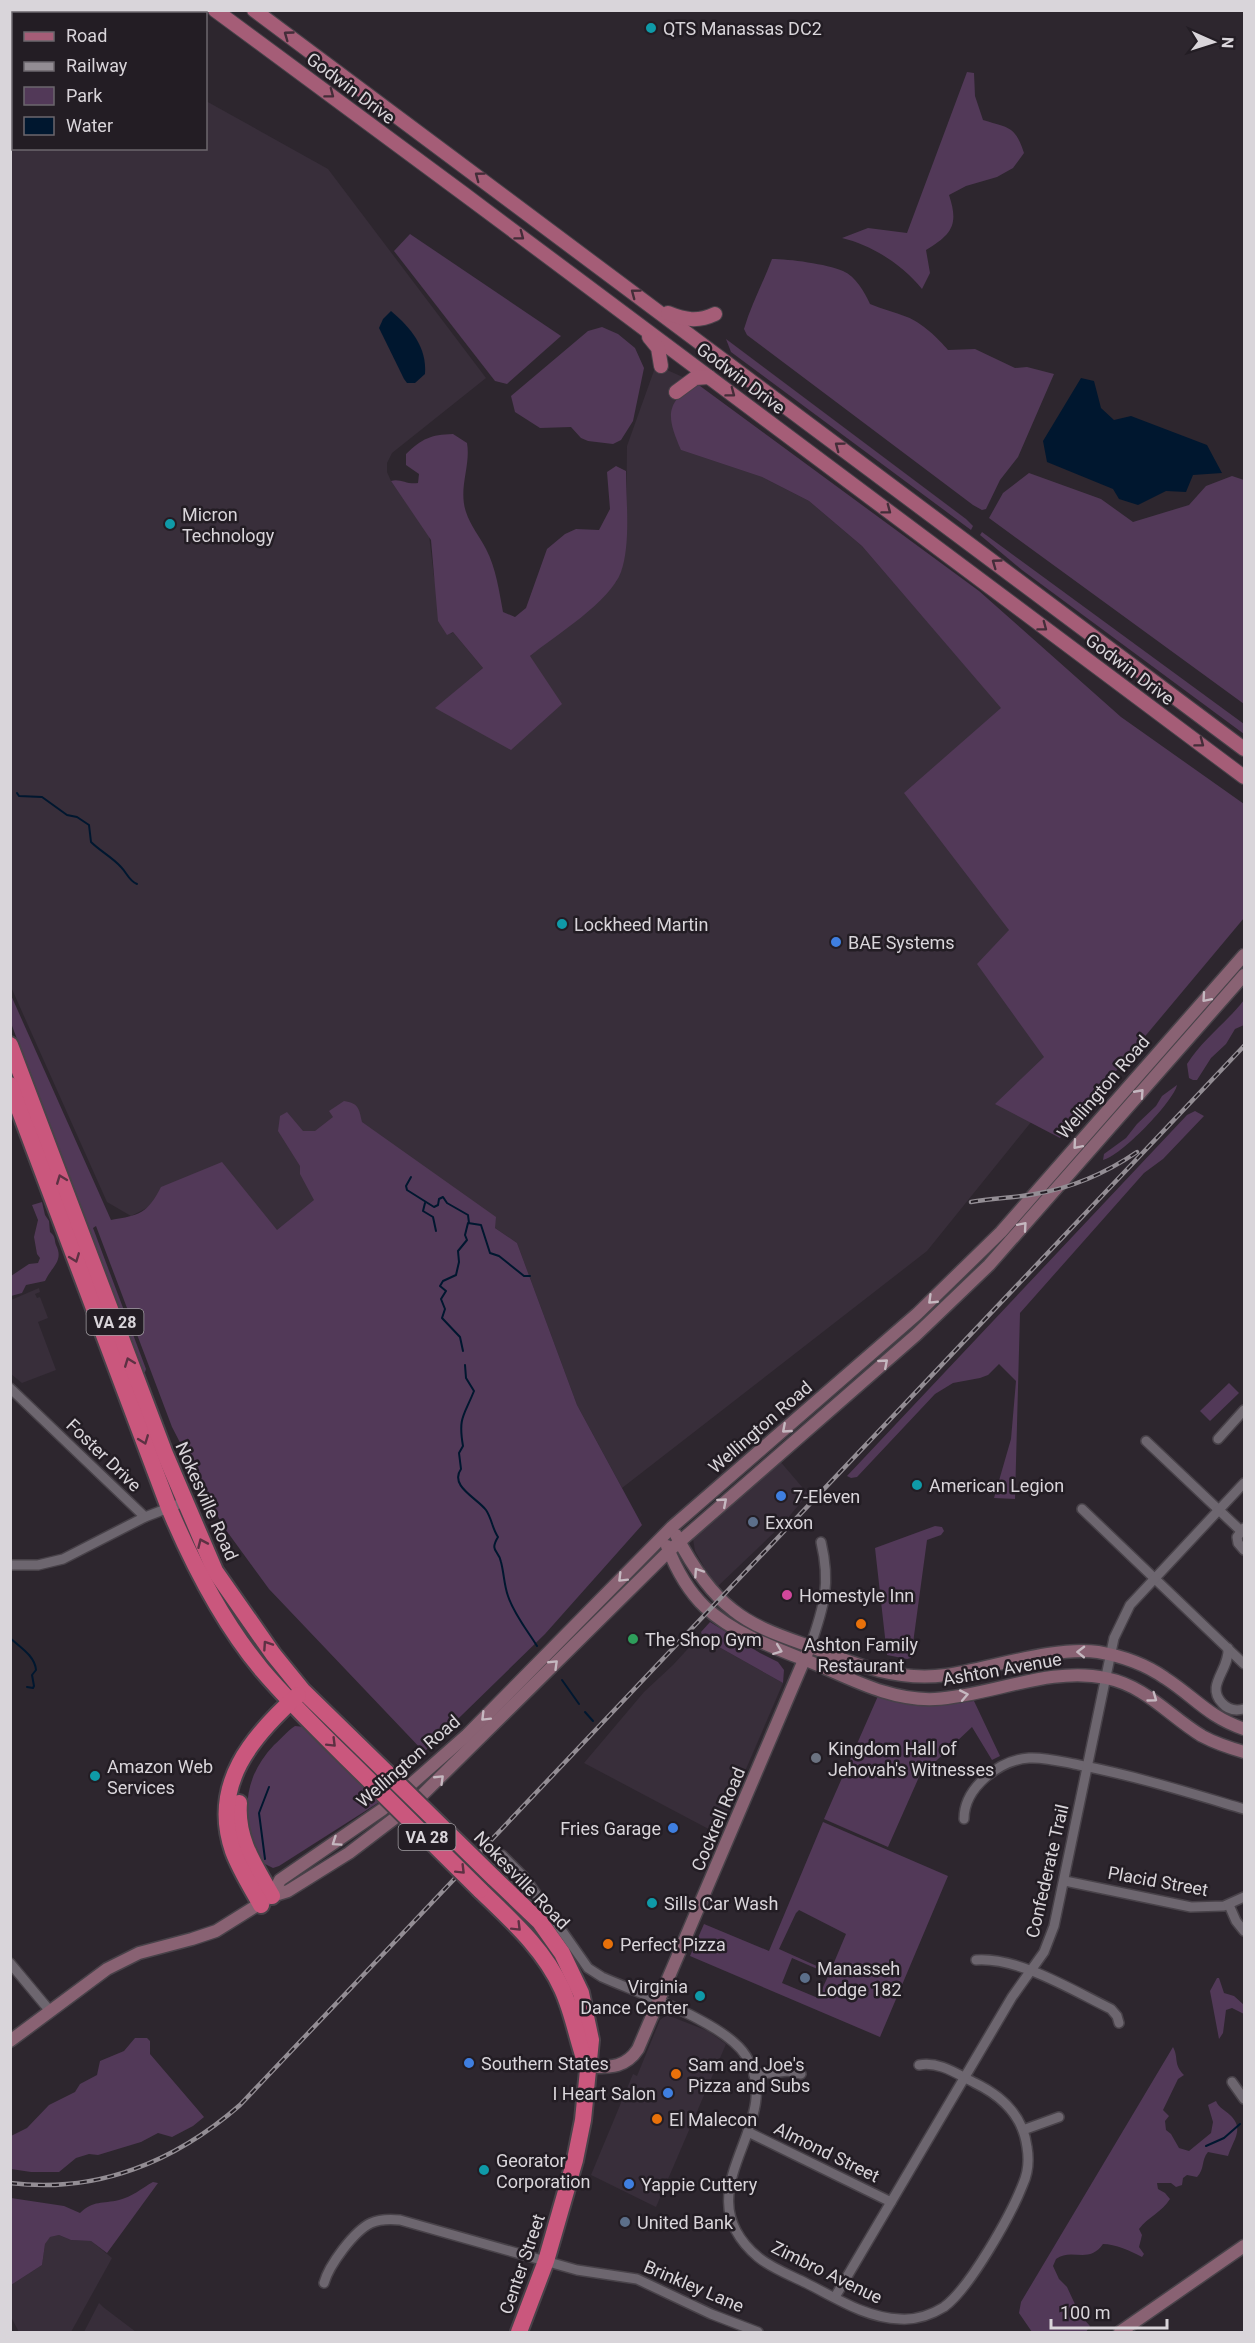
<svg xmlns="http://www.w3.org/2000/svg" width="1255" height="2343" font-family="Roboto,sans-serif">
  <rect width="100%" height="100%" fill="#2d262e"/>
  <g fill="#382e3a">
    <polygon points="13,72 14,148 206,148 206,101 328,169 486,378 392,453 387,463 387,472 391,481 429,535 434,577 451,634 453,632 483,668 436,708 530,656 616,582 621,571 626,532 627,446 656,365 696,383 681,450 762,477 809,501 862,546 1002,708 1078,1064 927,1251 622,1488 577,1405 517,1243 349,1127 339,1201 283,1244 218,1172 131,1216 107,1202 11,987 10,73"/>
    <polygon points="39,1288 40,1292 35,1294 37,1298 40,1297 48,1318 38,1322 56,1370 22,1383 11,1374 11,1300"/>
    <polygon points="779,1460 808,1494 781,1526 716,1588 695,1551 693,1539 695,1534"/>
    <polygon points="703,1638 783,1683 718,1834 584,1763 644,1692 673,1665 696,1640"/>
    <polygon points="667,2015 708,2031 726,2044 656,2207 591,2175 633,2074 637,2076 660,2020"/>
    <polygon points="59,2235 71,2240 91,2241 112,2258 71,2332 19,2332 11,2317 11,2285 42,2265 45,2244 49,2237"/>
    <polygon points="99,2303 103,2307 136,2332 84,2332"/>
  </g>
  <g fill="#523958" fill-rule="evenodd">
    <path d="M967,72L974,73L975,96L983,120C1008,128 1015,125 1024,153L1013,168L997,177L966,186L949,195C959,225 952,234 926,250L930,273L922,289C903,265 872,245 842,238L868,228L907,233Z"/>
    <polygon points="410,234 561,336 507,384 495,381 394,251"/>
    <path d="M772,259C789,259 827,264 843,271C856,277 864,291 870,304C882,309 894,312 907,317C921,322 939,339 948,350L975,349L1015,368L1027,367L1054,374L1018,457L1000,480L986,509L982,510L973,505L747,335L744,329C751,305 763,283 772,259Z"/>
    <polygon points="602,327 618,334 635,348 644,368 633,421 621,440 613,444 588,441 581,438 571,427 540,428 515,412 511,396 588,331"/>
    <polygon points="726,339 966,519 973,526 971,530 731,352"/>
    <path d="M696,383L979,591L1121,717L1244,804V918L1060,1138L995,1104L1044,1057L977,964L1009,930L904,793L1001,708L862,546L809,501L762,477L681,450C667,417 664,404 696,383Z"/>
    <path d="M453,434L467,443C471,466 458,488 466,512C470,525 480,537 486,549C496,568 499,591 503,612L515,617L526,608L547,549L565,534L576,529L599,530L610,509L607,472L616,466L626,471C626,501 631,543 621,572C610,602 556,635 530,656L562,704L511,750L435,708L483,668L453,632L447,635L438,621L431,540L391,481C400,478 407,485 418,483L419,474L406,465V454C423,438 430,435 453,434Z"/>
    <polygon points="1029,473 1101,499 1133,522 1189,505 1206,486 1232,476 1244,480 1244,704 989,518 1003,493"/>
    <polygon points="982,532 1244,724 1244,734 1022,570 980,535"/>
    <path d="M10,993L111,1220C140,1215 147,1214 161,1187L222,1162L277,1230L314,1200L300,1174V1166L278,1131L280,1116L287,1112L303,1131H315L333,1117L329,1111L344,1101C358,1103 359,1108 362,1122L496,1217L495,1228L517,1243L577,1405L642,1525L545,1634L424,1752L269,1589L223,1526L172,1427L96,1226L93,1228L146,1369L145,1372L141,1373L11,1023Z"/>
    <path d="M1244,1000V1025L1235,1029L1226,1044L1211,1058L1197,1080H1193L1189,1078L1187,1064C1203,1039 1227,1022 1244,1000Z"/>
    <path d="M1177,1085C1174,1101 1120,1157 1103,1160L1104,1154L1126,1138L1137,1124L1156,1106L1162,1096Z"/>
    <polygon points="1195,1111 1204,1116 1163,1159 1144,1173 1020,1313 1015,1499 994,1498 1011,1439 1016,1381 999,1364 988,1375 980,1378 953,1383 935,1394 857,1477 851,1478 847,1476 1187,1115"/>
    <path d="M42,1202L45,1215L49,1221L50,1232C56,1237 54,1239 56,1245C64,1261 52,1266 45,1281L26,1285L22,1293L11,1296V1276L29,1264L38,1263L40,1258L37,1254L34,1237L38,1220L32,1205Z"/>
    <polygon points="1229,1383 1239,1393 1210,1421 1200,1411"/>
    <polygon points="935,1526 942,1527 944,1531 941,1535 927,1540 911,1658 907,1659 887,1655 875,1548"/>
    <polygon points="710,1622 760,1653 778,1662 784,1670 783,1683 703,1638 701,1632"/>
    <path d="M878,1696C909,1704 942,1705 974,1701L1000,1756L992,1760L972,1727L919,1777L888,1847L824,1819Z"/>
    <path d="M295,1726L305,1727L381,1801L279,1866L273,1868L261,1862C242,1820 240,1781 274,1745C281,1739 287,1731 295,1726Z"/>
    <path d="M823,1822L948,1876L880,2037L690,1956L704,1924L769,1951ZM799,1910L846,1934L830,1972L779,1949L796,1913ZM792,1958L829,1974L818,1998L782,1983Z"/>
    <polygon points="1217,1978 1219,1978 1224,1993 1234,1996 1244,2005 1244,2014 1232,2008 1226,2010 1223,2033 1219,2039 1210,1991"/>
    <polygon points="135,2038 147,2038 150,2041 150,2054 204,2117 193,2126 172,2137 158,2133 141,2142 98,2155 89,2154 76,2158 59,2172 31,2172 11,2169 11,2136 27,2128 49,2105 75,2092 80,2084 97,2075 100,2061 124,2051"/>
    <path d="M1173,2047C1179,2058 1173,2064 1184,2075L1178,2079L1163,2110L1169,2116L1165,2121L1166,2130L1171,2134L1179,2148L1189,2151L1211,2133L1213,2122L1208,2105L1216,2101C1219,2108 1225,2110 1230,2115C1245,2129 1233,2140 1228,2156L1208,2152C1201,2160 1205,2169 1197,2177L1187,2175L1183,2178L1182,2185L1176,2187L1171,2183H1157L1158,2189L1165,2193L1170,2199C1162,2212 1148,2217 1139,2229L1142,2235L1139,2247L1144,2254L1142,2257C1131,2251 1115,2244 1103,2244C1088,2265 1072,2247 1056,2259L1053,2266L1059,2279L1067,2287L1080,2315L1090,2326L1086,2332H1032L1019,2313L1021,2302Z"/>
    <path d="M153,2182L158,2183L107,2253L91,2241L71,2240L59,2235L50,2237L45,2244L42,2265L11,2285V2198L64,2206L80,2213C94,2200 102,2204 119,2200C132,2197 142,2188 153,2182Z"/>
  </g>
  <g fill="#00172f">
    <path d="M391,311C411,328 427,347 425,374L415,383H407L404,379L379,328L383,319Z"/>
    <polygon points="1081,378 1094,381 1101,408 1114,420 1131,416 1207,445 1222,473 1193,475 1186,492 1166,491 1138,505 1119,499 1113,489 1047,462 1043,441"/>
  </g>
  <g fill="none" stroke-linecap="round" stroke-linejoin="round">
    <g stroke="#00172f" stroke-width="2">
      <path d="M17,793L19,796L42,797L67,815L77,817L89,825L91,842C100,851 112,857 121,867C127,873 129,881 137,884"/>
      <polyline points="411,1177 406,1186 407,1190 434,1207 438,1205 439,1199 443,1197 447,1203 468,1215 469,1223"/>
      <polyline points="425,1203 423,1211 433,1217 436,1231"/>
      <polyline points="463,1351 460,1337 442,1318 445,1309 441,1299 446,1291 440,1286 443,1281 456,1275 459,1262 458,1251 467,1240 465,1235 468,1223 481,1225 490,1253 499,1256 524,1276 530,1276"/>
      <path d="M465,1365L466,1378L474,1391C464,1416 458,1417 463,1446L459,1453L461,1469C449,1486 477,1498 486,1510C492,1519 492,1528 498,1537C489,1552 499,1550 501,1562C504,1573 504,1585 508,1596C514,1614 527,1630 537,1646"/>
      <path d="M10,1638C20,1647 35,1656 36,1670L32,1675L34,1686L33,1688L27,1687"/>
      <polyline points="562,1680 579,1704"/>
      <polyline points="585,1712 593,1721"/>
      <polyline points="265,1859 259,1813 269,1787"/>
      <polyline points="1206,2146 1224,2138 1240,2124"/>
    </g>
    <g stroke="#484249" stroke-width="12">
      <g id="street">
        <polyline points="10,1388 145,1517"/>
        <polyline points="1218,1439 1244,1410"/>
        <polyline points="1146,1441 1240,1530"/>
        <polyline points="1082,1509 1244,1664"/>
        <polyline points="1244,1528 1237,1537 1238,1543 1244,1550"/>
        <polyline points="10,1565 38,1565 63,1559 145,1517 184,1502"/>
        <path d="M810,1647C824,1607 831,1584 821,1542"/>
        <path d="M1228,1648C1230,1670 1205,1685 1222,1703C1228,1710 1236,1711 1244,1709"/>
        <path d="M964,1819C964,1788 999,1760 1029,1758C1046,1757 1063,1762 1079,1765C1136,1776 1190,1793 1244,1809"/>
        <path d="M502,1855L525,1878L588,1968L602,1977C640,1994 725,2022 746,2056C789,2124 679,2190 758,2257C771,2268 790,2275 806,2283C836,2298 866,2318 900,2319C915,2320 931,2315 944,2307C970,2288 1011,2215 1023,2184C1028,2173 1029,2159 1027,2147C1023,2115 1002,2096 975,2083C957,2074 939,2061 919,2065"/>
        <polyline points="1065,1881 1191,1907 1224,1906 1244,1897"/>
        <polyline points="1229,1905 1236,1921 1244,1931"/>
        <path d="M976,1960C1019,1957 1072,1990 1111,2009L1117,2016L1119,2023"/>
        <polyline points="10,1963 50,2011"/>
        <polyline points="754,2075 788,2071 801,2074"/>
        <polyline points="1232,2082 1244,2099"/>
        <polyline points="1023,2130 1059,2117"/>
        <polyline points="748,2132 891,2202"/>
        <path d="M324,2283C329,2265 354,2231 371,2223C380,2219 390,2219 400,2220L577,2270L637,2279L711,2314L758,2332"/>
        <polyline points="835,2297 1012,1997 1044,1952 1054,1926 1114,1638 1130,1605 1244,1483"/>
      </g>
    </g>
    <g stroke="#484249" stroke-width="15">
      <g id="secondary">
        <path d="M676,1535C690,1562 708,1591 733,1610C754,1627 781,1636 806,1645C852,1663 895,1682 946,1675C991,1668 1055,1646 1098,1652C1122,1656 1145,1664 1165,1678C1196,1698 1207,1716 1244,1729"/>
        <path d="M667,1546C676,1569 687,1590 705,1607C737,1636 778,1649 818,1665C855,1681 893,1701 935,1699C991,1696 1049,1666 1106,1678C1146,1686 1169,1716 1202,1736C1215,1743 1230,1748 1244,1752"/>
        <polyline points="272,1896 280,1880 383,1809 467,1735 672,1527 917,1314 1001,1232 1244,955"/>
        <polyline points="10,2041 107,1969 139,1953 192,1939 216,1931 272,1896 288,1891 349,1853 412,1805 669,1551 916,1335 989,1265 1244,975"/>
        <path d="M587,2067C608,2067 625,2069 638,2049L807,1653"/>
        <polyline points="1120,2332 1244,2246"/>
      </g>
    </g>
    <g stroke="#484249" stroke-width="16">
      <g id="primary">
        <polyline points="215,10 464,194 1244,777"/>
        <polyline points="254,10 1244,749"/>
        <path d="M668,313C685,320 698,322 715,314"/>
        <polyline points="649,337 658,348 661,366"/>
        <polyline points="676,392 695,378 709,377"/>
      </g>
    </g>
    <g stroke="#484249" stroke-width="20">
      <g id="highway">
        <polyline points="10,1045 165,1454 215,1571 273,1654 303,1691 387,1773"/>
        <path d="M10,1085L169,1508C193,1565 222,1622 262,1670C297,1711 336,1747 374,1785"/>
        <path d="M239,1803C236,1839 255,1866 272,1896"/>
        <polyline points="493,1877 540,1922 562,1953 581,1993 591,2040 583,2120 575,2160 546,2261 519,2332"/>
        <path d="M480,1890C511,1920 544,1949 562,1989C573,2013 577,2039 586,2064"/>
        <path d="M261,1905C251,1887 240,1870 233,1851C210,1785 252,1736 298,1695"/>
      </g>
    </g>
    <use href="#street" stroke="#6d666f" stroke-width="9"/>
    <use href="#secondary" stroke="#896273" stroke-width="12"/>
    <use href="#primary" stroke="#a55d77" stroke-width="14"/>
    <use href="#highway" stroke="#ca577d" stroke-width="16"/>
    <g stroke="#938d94" stroke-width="4.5">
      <g id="rail">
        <path d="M971,1202C993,1198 1014,1198 1035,1194C1072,1188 1106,1173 1137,1152"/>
        <path d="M10,2183C98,2194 176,2161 240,2105L1244,1046"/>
      </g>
    </g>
    <use href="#rail" stroke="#231d24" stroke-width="2" stroke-dasharray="7" stroke-linecap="butt"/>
    <g stroke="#484249" stroke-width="20" stroke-linecap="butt">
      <g id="highway-bridge">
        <polyline points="387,1773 493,1877"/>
        <polyline points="374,1785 480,1890"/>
      </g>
    </g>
    <use href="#highway-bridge" stroke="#ca577d" stroke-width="16"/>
  </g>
  <defs><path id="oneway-chevron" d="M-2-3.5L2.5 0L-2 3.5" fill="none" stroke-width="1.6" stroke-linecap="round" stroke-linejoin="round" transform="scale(1.5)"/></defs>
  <g stroke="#442d39">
    <use href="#oneway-chevron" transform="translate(288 35) rotate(-144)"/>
    <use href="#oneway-chevron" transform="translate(330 94) rotate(37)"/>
    <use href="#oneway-chevron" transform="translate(479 176) rotate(-143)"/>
    <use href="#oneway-chevron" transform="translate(520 236) rotate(37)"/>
    <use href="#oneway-chevron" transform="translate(635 293) rotate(-143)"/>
    <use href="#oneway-chevron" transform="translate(731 393) rotate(37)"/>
    <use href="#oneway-chevron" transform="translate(839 446) rotate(-143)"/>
    <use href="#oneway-chevron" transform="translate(887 510) rotate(37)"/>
    <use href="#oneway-chevron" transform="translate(996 563) rotate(-144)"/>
    <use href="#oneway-chevron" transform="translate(1043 627) rotate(37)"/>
    <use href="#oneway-chevron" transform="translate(1200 743) rotate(37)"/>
  </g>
  <g stroke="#c5b8c0">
    <use href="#oneway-chevron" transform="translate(1206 998) rotate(131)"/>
    <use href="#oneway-chevron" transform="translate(1140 1093) rotate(-48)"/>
    <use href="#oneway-chevron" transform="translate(1077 1145) rotate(131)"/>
    <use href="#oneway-chevron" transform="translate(1023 1226) rotate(-49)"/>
    <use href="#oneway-chevron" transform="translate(932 1300) rotate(136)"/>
    <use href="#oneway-chevron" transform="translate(884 1363) rotate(-41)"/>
    <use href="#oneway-chevron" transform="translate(786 1429) rotate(139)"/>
    <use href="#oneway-chevron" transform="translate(723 1502) rotate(-41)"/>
    <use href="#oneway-chevron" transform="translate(698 1572) rotate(-124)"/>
    <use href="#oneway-chevron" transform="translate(622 1578) rotate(135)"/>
    <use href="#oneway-chevron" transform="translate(778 1650) rotate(21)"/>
    <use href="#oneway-chevron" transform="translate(1081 1652) rotate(-179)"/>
    <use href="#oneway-chevron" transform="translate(554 1664) rotate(-44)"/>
    <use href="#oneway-chevron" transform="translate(964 1695) rotate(-11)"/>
    <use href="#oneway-chevron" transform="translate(1153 1698) rotate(36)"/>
    <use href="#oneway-chevron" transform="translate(485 1717) rotate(135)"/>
    <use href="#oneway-chevron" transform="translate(440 1779) rotate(-44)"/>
    <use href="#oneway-chevron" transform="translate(336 1842) rotate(146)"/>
  </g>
  <g stroke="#5d3143">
    <use href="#oneway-chevron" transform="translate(61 1179) rotate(-111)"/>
    <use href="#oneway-chevron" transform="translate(75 1258) rotate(69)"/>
    <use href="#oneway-chevron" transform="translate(129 1362) rotate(-111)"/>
    <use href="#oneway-chevron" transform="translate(144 1440) rotate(69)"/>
    <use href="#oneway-chevron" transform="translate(202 1543) rotate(-114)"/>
    <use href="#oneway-chevron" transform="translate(267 1645) rotate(-124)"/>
    <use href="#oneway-chevron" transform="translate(332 1743) rotate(45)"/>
    <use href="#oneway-chevron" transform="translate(461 1870) rotate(45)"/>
    <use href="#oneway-chevron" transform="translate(517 1927) rotate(45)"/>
  </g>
  <g fill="#0f9aa8" stroke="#231d24" stroke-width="2">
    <circle cx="651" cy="28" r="6"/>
    <circle cx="170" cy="524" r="6"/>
    <circle cx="562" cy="924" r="6"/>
    <circle cx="917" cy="1485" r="6"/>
    <circle cx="95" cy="1776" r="6"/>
    <circle cx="652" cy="1903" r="6"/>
    <circle cx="700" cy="1996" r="6"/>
    <circle cx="484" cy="2170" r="6"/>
  </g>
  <g fill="#3f7fe0" stroke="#231d24" stroke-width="2">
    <circle cx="836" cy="942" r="6"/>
    <circle cx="781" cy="1496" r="6"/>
    <circle cx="673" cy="1828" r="6"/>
    <circle cx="469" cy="2063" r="6"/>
    <circle cx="668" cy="2093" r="6"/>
    <circle cx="629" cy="2184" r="6"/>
  </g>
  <g fill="#5c6f8a" stroke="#231d24" stroke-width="2">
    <circle cx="753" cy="1522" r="6"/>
    <circle cx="805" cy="1978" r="6"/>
    <circle cx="625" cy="2222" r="6"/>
  </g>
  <circle fill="#d1479c" stroke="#231d24" stroke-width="2" cx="787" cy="1595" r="6"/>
  <g fill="#e8710a" stroke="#231d24" stroke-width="2">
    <circle cx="861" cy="1624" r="6"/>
    <circle cx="608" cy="1944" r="6"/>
    <circle cx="676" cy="2074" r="6"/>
    <circle cx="657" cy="2119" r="6"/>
  </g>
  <circle fill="#2e9e5b" stroke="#231d24" stroke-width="2" cx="633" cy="1639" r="6"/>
  <circle fill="#6b7280" stroke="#231d24" stroke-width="2" cx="816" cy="1758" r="6"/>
  <g text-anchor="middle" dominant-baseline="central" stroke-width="5" stroke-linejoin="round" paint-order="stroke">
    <g fill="#231d24" stroke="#a29ea3" stroke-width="1.5">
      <rect x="86.5" y="1309" width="57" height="26" rx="4.5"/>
      <rect x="398.5" y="1824" width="57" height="26" rx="4.5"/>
    </g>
    <g font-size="16" font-weight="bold" fill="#d9d5da">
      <text x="115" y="1322">VA 28</text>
      <text x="427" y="1837">VA 28</text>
    </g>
    <g font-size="18" fill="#d9d5da" stroke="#231d24" text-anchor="start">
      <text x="663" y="28">QTS Manassas DC2</text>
      <text x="182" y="514">Micron<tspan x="182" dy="21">Technology</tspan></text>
      <text x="574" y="924">Lockheed Martin</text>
      <text x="848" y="942">BAE Systems</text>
      <text x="929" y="1485">American Legion</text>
      <text x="793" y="1496">7-Eleven</text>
      <text x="765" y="1522">Exxon</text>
      <text x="799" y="1595">Homestyle Inn</text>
      <text x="645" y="1639">The Shop Gym</text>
      <text x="861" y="1644" text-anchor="middle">Ashton Family<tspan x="861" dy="21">Restaurant</tspan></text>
      <text x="828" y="1748">Kingdom Hall of<tspan x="828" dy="21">Jehovah's Witnesses</tspan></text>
      <text x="107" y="1766">Amazon Web<tspan x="107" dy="21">Services</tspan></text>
      <text x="661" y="1828" text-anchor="end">Fries Garage</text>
      <text x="664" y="1903">Sills Car Wash</text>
      <text x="620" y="1944">Perfect Pizza</text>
      <text x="817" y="1968">Manasseh<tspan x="817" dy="21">Lodge 182</tspan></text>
      <text x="688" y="1986" text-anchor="end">Virginia<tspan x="688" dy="21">Dance Center</tspan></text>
      <text x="481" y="2063">Southern States</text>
      <text x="688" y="2064">Sam and Joe's<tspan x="688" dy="21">Pizza and Subs</tspan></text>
      <text x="656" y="2093" text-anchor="end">I Heart Salon</text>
      <text x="669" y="2119">El Malecon</text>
      <text x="496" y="2160">Georator<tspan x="496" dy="21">Corporation</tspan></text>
      <text x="641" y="2184">Yappie Cuttery</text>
      <text x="637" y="2222">United Bank</text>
    </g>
    <g font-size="18" fill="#d9d5da" stroke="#231d24">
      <text transform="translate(351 88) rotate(37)">Godwin Drive</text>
      <text transform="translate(741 378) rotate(37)">Godwin Drive</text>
      <text transform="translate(1130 669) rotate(37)">Godwin Drive</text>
      <text transform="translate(1103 1087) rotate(-49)">Wellington Road</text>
      <text transform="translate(760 1427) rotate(-41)">Wellington Road</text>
      <text transform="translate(104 1455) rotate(44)">Foster Drive</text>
      <text transform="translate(207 1501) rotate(66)">Nokesville Road</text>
      <text transform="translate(1002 1669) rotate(-10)">Ashton Avenue</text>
      <text transform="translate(408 1761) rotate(-41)">Wellington Road</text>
      <text transform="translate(718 1819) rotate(-67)">Cockrell Road</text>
      <text transform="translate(1047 1871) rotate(-77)">Confederate Trail</text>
      <text transform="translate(522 1880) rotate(46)">Nokesville Road</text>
      <text transform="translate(1158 1881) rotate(10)">Placid Street</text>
      <text transform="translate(827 2152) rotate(26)">Almond Street</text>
      <text transform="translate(522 2264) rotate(-71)">Center Street</text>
      <text transform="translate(827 2272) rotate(26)">Zimbro Avenue</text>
      <text transform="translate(694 2286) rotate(23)">Brinkley Lane</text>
    </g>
  </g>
  <rect width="1255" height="2343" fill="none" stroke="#d9d5da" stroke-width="24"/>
  <rect x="12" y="12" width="195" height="138" fill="#231d24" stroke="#6c676d" stroke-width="1.5"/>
  <rect x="24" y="32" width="30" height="9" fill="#a55d77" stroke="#6c676d" stroke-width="1.5"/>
  <text x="66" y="42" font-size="18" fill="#d9d5da">Road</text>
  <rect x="24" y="62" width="30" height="9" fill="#938d94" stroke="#6c676d" stroke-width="1.5"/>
  <text x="66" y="72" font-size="18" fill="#d9d5da">Railway</text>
  <rect x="24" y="87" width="30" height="18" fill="#523958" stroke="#6c676d" stroke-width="1.5"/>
  <text x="66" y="102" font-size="18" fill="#d9d5da">Park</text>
  <rect x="24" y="117" width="30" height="18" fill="#00172f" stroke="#6c676d" stroke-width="1.5"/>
  <text x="66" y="132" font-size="18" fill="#d9d5da">Water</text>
  <g transform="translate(1213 42) rotate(93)" stroke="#231d24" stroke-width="4.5" paint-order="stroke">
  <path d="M0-4.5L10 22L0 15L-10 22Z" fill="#d9d5da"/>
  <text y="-9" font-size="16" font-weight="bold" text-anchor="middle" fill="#d9d5da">N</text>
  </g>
  <path d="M1051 2319v9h116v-9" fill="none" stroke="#d9d5da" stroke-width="3"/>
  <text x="1060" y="2319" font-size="18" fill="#d9d5da" stroke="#231d24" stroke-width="4.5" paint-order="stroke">100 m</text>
</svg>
